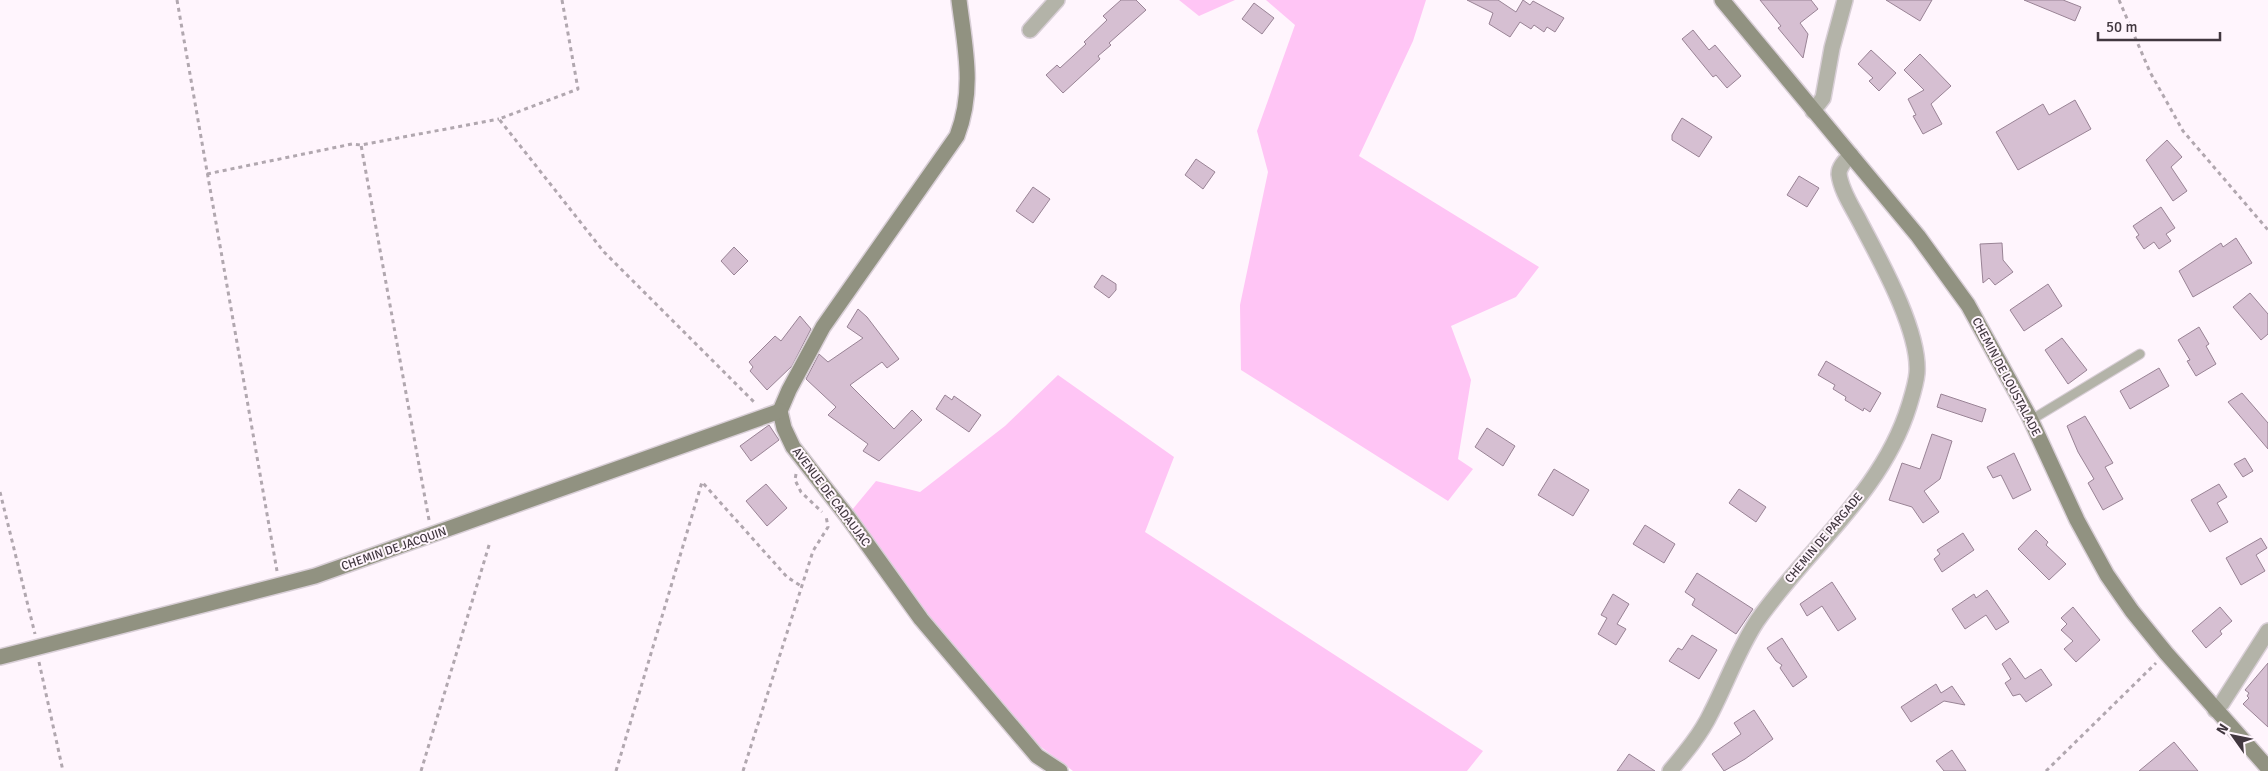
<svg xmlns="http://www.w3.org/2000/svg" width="2268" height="771" font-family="Signika,sans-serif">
  <rect width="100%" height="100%" fill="#fff5fd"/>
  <g fill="#ffc5f5">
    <polygon points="1179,0 1235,0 1199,16"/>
    <polygon points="1266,0 1426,0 1413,41 1359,156 1539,267 1516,297 1451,326 1471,380 1458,459 1473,469 1448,501 1241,370 1240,305 1268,172 1257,131 1295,25"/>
    <polygon points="1058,375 1174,457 1145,532 1483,751 1467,771 1073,771 1025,735 847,516 876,481 920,492 1005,426"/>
  </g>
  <g fill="#d6bfd2" stroke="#998395">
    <polygon points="1121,0 1136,0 1146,10 1109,43 1111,45 1098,56 1100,59 1063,93 1046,75 1057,65 1060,68 1086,44 1084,42 1107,20 1103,16"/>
    <polygon points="1467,0 1498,0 1516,12 1523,0 1530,5 1533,1 1564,18 1555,32 1547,27 1544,32 1534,25 1531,29 1520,22 1510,37 1489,24 1493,13"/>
    <polygon points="1760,0 1811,0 1818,9 1800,23 1808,34 1803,58 1778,28 1781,26"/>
    <polygon points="1886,0 1932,0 1920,21"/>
    <polygon points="2024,0 2063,0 2081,7 2075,21"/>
    <polygon points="1254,3 1274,18 1262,34 1242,19"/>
    <polygon points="1693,30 1709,50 1715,45 1741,76 1727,88 1716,75 1713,77 1682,39"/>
    <polygon points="1871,50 1896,73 1879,91 1869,81 1873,78 1858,64"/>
    <polygon points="1920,54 1951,86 1931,104 1942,124 1923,134 1913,116 1916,115 1908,99 1924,90 1904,70"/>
    <polygon points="2075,100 2091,129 2018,170 1996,132 2043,104 2049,115"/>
    <polygon points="1682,118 1712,137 1699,157 1672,140 1672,135"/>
    <polygon points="2167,140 2182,157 2171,167 2187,191 2173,201 2146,160"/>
    <polygon points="1196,159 1215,172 1203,189 1185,175"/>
    <polygon points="1799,176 1819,188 1807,207 1787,195"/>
    <polygon points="1033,187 1050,199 1033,223 1016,211"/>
    <polygon points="2161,207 2175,228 2166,234 2171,241 2159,249 2154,242 2144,249 2136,237 2139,235 2133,226"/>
    <polygon points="2236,238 2252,263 2193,297 2179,271 2221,243 2223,247"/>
    <polygon points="2002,243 2003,260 2013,272 1995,285 1989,278 1983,283 1980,244"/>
    <polygon points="734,247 748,261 734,275 721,261"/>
    <polygon points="1102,275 1116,284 1116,290 1109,298 1094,287"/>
    <polygon points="2048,284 2062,306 2024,331 2010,310"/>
    <polygon points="2250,293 2268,314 2268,334 2261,340 2233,307"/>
    <polygon points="858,309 867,317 899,359 887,368 882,362 850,385 894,429 912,410 922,420 879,461 863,451 868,444 828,415 836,407 806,379 819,354 828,362 863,338 847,327"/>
    <polygon points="800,316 811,329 792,366 767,390 750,371 753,367 749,362 775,336 781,341"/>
    <polygon points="2199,327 2209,344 2206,346 2216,364 2196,376 2187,361 2190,360 2178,340"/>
    <polygon points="2062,338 2087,370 2068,384 2045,350"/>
    <polygon points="1826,361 1881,393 1870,412 1864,408 1863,411 1845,400 1846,397 1833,389 1835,385 1818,375"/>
    <polygon points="2159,368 2169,386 2130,409 2120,391"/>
    <polygon points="2242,393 2268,423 2268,449 2228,402"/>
    <polygon points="1941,394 1986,409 1982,422 1937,407"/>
    <polygon points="945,395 952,400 954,396 981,415 969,432 936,409"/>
    <polygon points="2085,416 2113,463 2105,467 2123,499 2103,510 2088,483 2094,479 2078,452 2067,426"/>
    <polygon points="769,425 779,440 751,461 740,446"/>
    <polygon points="1487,428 1515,446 1503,466 1475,447"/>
    <polygon points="1932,434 1952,441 1940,479 1924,491 1939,512 1923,523 1912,507 1889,500 1902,463 1920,469"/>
    <polygon points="2014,453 2031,490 2013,499 2001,475 1993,478 1987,467"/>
    <polygon points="2245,458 2253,471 2243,477 2234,464"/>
    <polygon points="1554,469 1589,490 1573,516 1538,495"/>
    <polygon points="766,484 787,508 767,526 746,501"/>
    <polygon points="2219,484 2227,497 2217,503 2228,522 2210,532 2191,500"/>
    <polygon points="1739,489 1766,507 1756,522 1729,503"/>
    <polygon points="1645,525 1675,544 1664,563 1633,544"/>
    <polygon points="2036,530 2048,542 2046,545 2066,564 2049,580 2018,549"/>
    <polygon points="1963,533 1974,550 1942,572 1934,559 1940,554 1937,550"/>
    <polygon points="2261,538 2267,548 2256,555 2265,571 2241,585 2226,558"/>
    <polygon points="1697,573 1753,609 1736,634 1692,605 1695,599 1685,592"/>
    <polygon points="1832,582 1856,619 1838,631 1822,606 1807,616 1800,604"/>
    <polygon points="1987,590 2009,622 1996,630 1986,615 1965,629 1952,609 1974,594 1976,598"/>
    <polygon points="1613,594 1629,604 1617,624 1626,629 1616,645 1598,634 1607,618 1601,615"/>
    <polygon points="2073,607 2100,640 2076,662 2064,649 2073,641 2061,630 2067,624 2061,618"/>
    <polygon points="2220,607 2232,621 2220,631 2222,634 2206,648 2192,631"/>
    <polygon points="1692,635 1717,650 1699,679 1669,661 1678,648 1682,650"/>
    <polygon points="1782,638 1807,677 1793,687 1780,668 1782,665 1776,661 1767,648"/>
    <polygon points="2010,658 2025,679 2041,669 2052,685 2026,702 2020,694 2013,696 2005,683 2011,679 2002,664"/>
    <polygon points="2268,663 2268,727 2243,704 2249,698 2247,696 2249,693 2245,690"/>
    <polygon points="1936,684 1941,693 1952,686 1965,705 1944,701 1911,722 1901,707"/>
    <polygon points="1754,710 1773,739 1745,759 1724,771 1712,754 1741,734 1734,723"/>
    <polygon points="2174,742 2198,771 2139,771"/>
    <polygon points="1952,750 1966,771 1944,771 1936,761"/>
    <polygon points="1629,754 1655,771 1617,771"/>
  </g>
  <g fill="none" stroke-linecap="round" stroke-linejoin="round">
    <g stroke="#d9cfd7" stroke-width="11">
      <polyline id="lane" points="2031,420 2140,354"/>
    </g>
    <g stroke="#d9cfd7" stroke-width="18">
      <g id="street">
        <polyline points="1030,30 1057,0"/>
        <polyline points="1813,111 1823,98 1832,48 1845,0"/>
        <polyline points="2215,710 2222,703 2268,631"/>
        <path d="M1670,771C1685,753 1701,734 1711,713C1727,682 1738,650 1757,621C1807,549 1882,493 1909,406C1912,396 1916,384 1917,373C1920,331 1880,260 1860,222C1853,208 1841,191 1839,174C1839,166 1846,160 1851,155"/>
      </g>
    </g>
    <g stroke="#d9cfd7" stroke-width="18">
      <g id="secondary">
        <path d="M959,0C965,48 975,89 957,136L823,327L789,390L780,411L784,428L793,447L847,516L921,619L1037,756L1060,771"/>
        <polyline points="1722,0 1918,236 1968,305 2029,416 2077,520 2107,575 2132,611 2166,653 2268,768"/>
        <polyline points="0,657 315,576 780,411"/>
      </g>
    </g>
    <g stroke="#b1a7af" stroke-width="3" stroke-dasharray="4 4" stroke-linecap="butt">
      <polyline points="177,0 277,571"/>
      <polyline points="562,0 578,89 499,119 604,252 756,404"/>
      <polyline points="2119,0 2150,72 2183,131 2268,230"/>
      <polyline points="207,174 352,144 361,145"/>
      <polyline points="796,474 795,480 801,492 822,512"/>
      <polyline points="0,492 35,634"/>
      <polyline points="429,520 361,145 499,119"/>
      <polyline points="39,662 63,771"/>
      <polyline points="421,771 490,542"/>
      <polyline points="616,771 702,482 787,577 801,586"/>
      <polyline points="743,771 813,551 828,527 826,516"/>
      <polyline points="2046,771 2156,663"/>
    </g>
    <use href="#lane" stroke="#b3b3a8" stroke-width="9"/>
    <use href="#street" stroke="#b3b3a8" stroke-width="15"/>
    <use href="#secondary" stroke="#919281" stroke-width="15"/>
  </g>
  <g text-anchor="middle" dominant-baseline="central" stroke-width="4" stroke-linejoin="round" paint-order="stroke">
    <g font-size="12" fill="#41373f" stroke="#fff5fd">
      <text transform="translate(2006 377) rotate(62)">CHEMIN DE LOUSTALADE</text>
      <text transform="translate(831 497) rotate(53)">AVENUE DE CADAUJAC</text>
      <text transform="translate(1824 538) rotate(-50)">CHEMIN DE PARGADE</text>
      <text transform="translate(394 549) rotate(-19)">CHEMIN DE JACQUIN</text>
    </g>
  </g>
  <g transform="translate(2233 736) rotate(303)" stroke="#fff5fd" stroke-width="4" paint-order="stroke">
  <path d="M0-4L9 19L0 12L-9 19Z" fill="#41373f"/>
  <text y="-8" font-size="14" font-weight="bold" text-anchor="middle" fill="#41373f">N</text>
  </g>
  <path d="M2098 32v8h122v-8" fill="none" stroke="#41373f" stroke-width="2.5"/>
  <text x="2106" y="32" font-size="15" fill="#41373f" stroke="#fff5fd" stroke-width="4" paint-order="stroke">50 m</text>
</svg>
